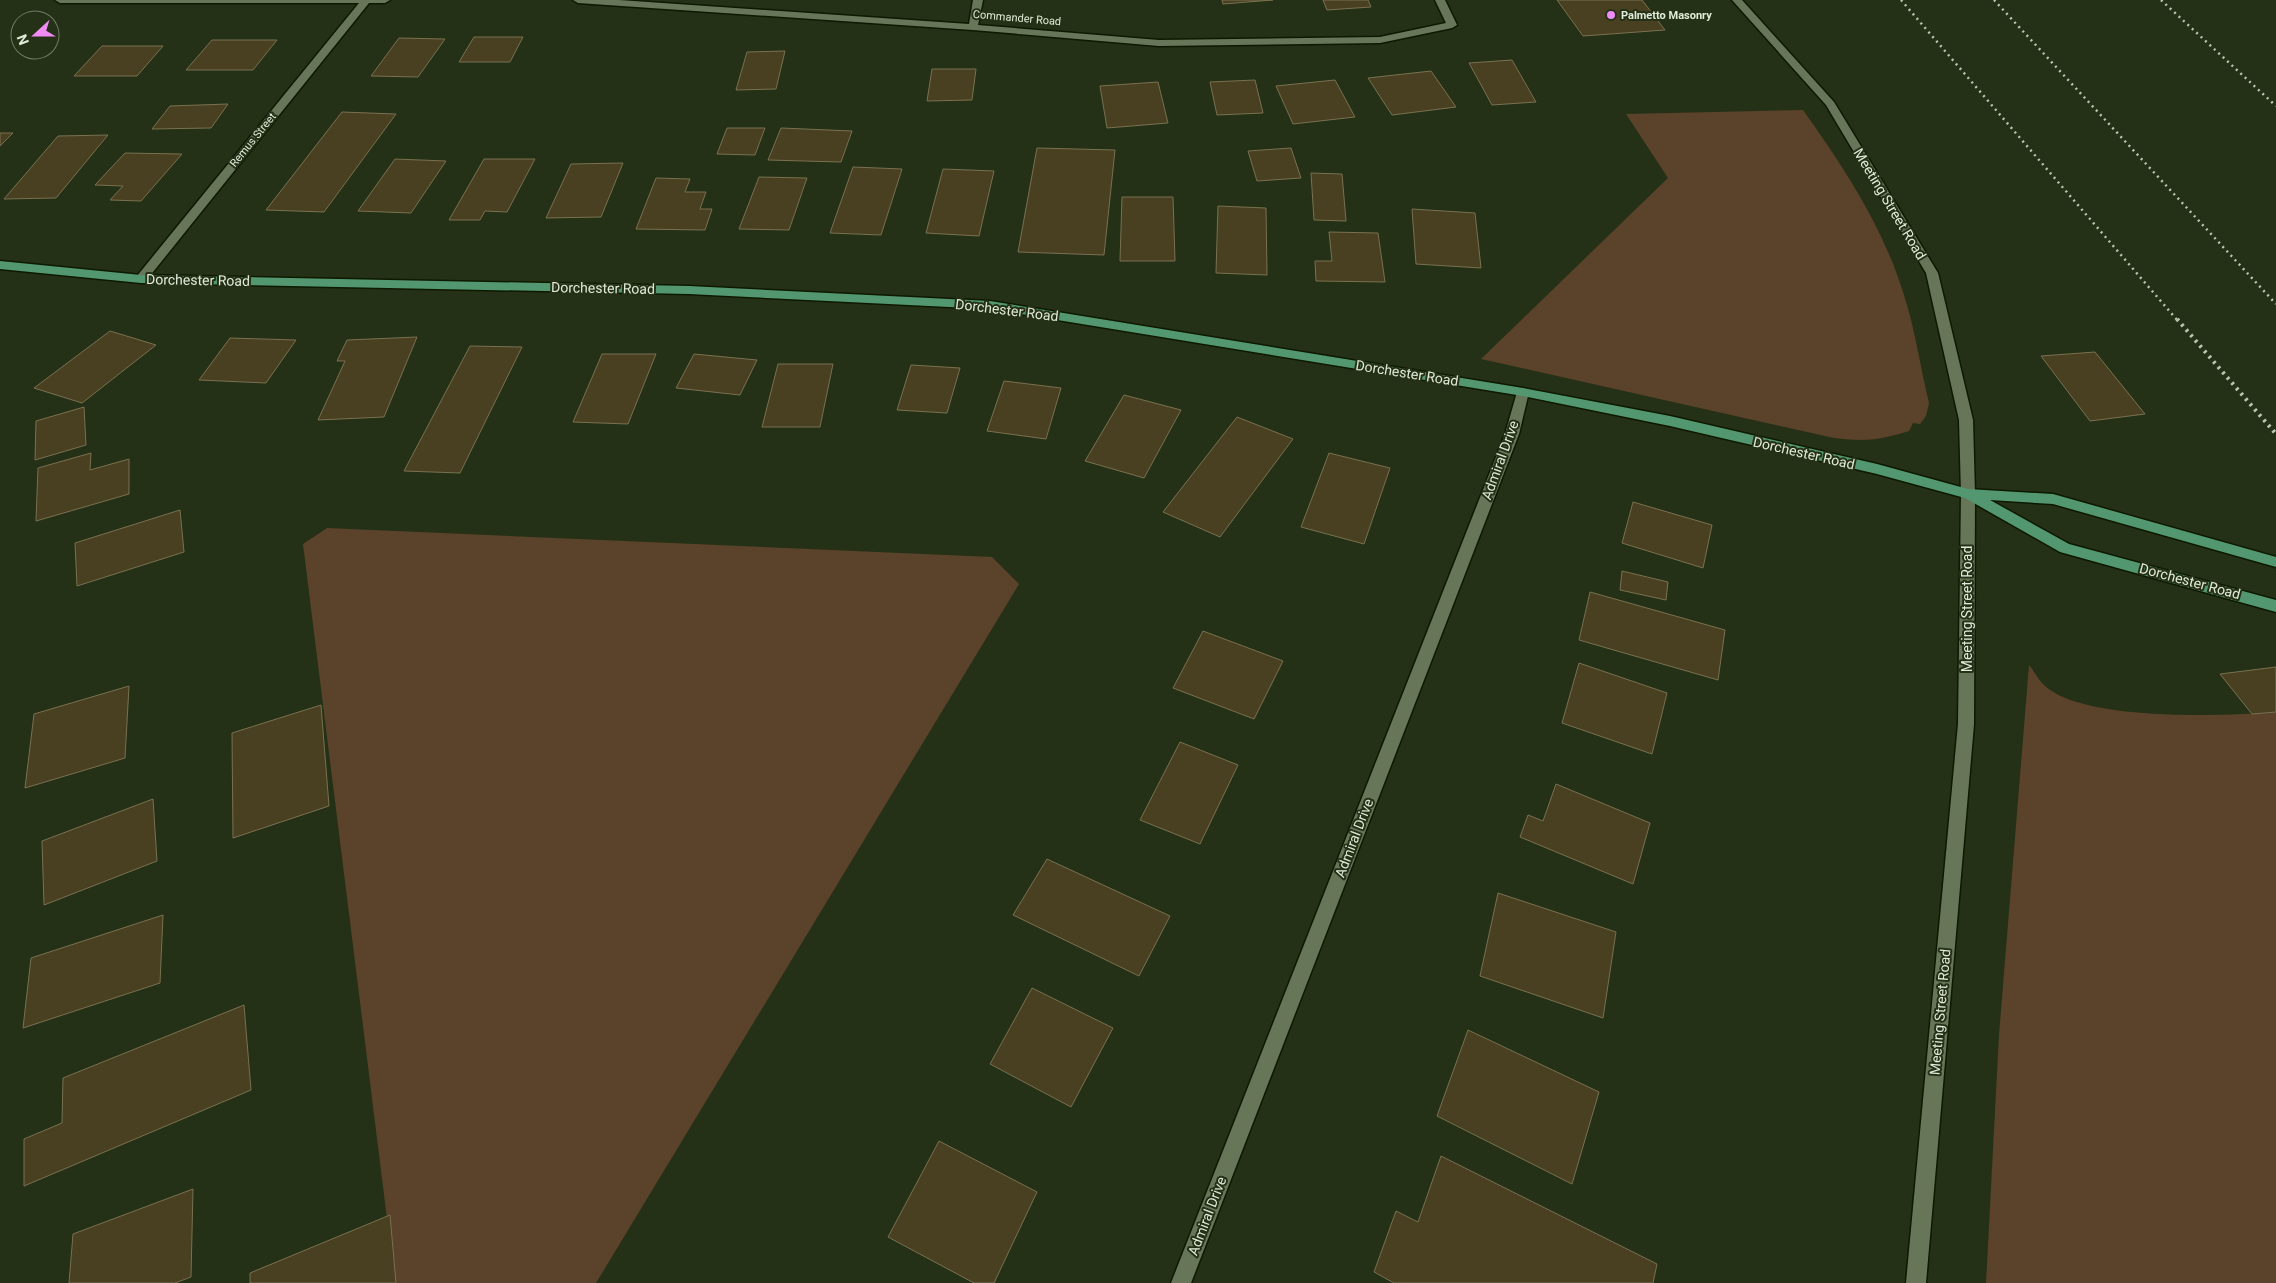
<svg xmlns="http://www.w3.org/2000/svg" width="2276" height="1283" font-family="Roboto,sans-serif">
  <rect width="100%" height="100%" fill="#253116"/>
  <g fill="#5b422a">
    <path d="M1803,110C1843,166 1882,225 1903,292C1915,328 1920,366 1929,403L1926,416L1920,424L1913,423L1909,431C1879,440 1866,442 1834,438L1481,359L1668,178L1626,114Z"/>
    <polygon points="327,528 992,557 1019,584 596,1283 395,1283 303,544"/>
    <path d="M2029,665C2034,671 2038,679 2043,684C2080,722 2224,716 2276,712V1283H1986L1999,1035Z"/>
  </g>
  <g fill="#484021" stroke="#797150">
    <polygon points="1222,0 1273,0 1223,4"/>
    <polygon points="1323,0 1368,0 1371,7 1327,10"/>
    <polygon points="1557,0 1642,0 1665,30 1583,36"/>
    <polygon points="474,37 523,37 510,62 459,62"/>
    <polygon points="399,38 445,39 418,77 371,76"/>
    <polygon points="212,40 277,40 253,70 186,70"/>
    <polygon points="102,46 163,46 137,76 74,76"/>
    <polygon points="785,51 776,89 736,90 747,52"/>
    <polygon points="1512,60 1536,102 1492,105 1469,63"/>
    <polygon points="932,69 976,69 972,100 927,101"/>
    <polygon points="1431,71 1456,107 1392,115 1368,78"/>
    <polygon points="1255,80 1263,113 1217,115 1210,82"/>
    <polygon points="1335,80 1355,117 1293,124 1276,86"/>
    <polygon points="1158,82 1168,123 1107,128 1100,86"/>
    <polygon points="228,104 211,128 152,129 170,106"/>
    <polygon points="342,112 396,114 324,212 266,210"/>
    <polygon points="727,128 765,128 755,155 717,154"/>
    <polygon points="781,128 852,131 841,162 768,160"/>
    <polygon points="0,133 13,133 0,146"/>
    <polygon points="108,135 56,198 4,199 58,136"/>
    <polygon points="1037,148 1115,150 1104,255 1018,252"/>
    <polygon points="1291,148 1301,178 1257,181 1248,151"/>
    <polygon points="125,153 182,154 141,201 110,200 123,186 95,185"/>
    <polygon points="395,159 446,161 411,213 358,211"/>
    <polygon points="484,159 535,159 507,212 485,211 480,220 449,220"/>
    <polygon points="623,163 601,217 546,218 571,164"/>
    <polygon points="853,167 902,169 881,235 830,233"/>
    <polygon points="943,169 994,171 979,236 926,233"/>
    <polygon points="1311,173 1342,174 1346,221 1314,220"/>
    <polygon points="759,177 807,178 789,230 739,229"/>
    <polygon points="656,178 690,179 685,192 706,192 700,209 712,209 705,230 636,229"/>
    <polygon points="1122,197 1173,197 1175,261 1120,261"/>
    <polygon points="1218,206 1266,208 1267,275 1216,273"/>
    <polygon points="1412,209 1475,213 1481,268 1416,264"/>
    <polygon points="1329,232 1378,233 1385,282 1316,281 1315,261 1332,261"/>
    <polygon points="110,331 156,345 82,403 34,388"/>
    <polygon points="417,337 384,417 318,420 345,361 337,361 347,340"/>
    <polygon points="230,338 296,340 266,383 199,380"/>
    <polygon points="470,346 522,347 460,473 404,471"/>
    <polygon points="2095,352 2145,414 2090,421 2041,356"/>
    <polygon points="602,354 656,354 628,424 573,422"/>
    <polygon points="694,354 757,360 740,395 676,388"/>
    <polygon points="778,364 833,364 820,427 762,427"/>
    <polygon points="911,365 960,368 947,413 897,410"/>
    <polygon points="1004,381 1061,388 1046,439 987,431"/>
    <polygon points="1124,395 1181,410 1144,478 1085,461"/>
    <polygon points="84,407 86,445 35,460 36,421"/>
    <polygon points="1237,417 1293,439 1220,537 1163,512"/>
    <polygon points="91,453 90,470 129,459 129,494 36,521 38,468"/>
    <polygon points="1329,453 1390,468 1364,544 1301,527"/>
    <polygon points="1633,502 1712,525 1703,568 1622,543"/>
    <polygon points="180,510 184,552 77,586 75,543"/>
    <polygon points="1622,571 1668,582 1666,600 1620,590"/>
    <polygon points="1590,592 1725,630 1718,680 1579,640"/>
    <polygon points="1203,631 1283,661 1254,719 1173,688"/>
    <polygon points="1579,663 1667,693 1652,754 1562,723"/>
    <polygon points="2276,667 2276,712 2252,714 2220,674"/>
    <polygon points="129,686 125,758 25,788 34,714"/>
    <polygon points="321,705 329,806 233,838 232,733"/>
    <polygon points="1180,742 1238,765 1200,844 1140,820"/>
    <polygon points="1556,784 1650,823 1633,884 1520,837 1528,815 1543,821"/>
    <polygon points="153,799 157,861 44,905 42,841"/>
    <polygon points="1047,859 1170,916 1139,976 1013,915"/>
    <polygon points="1498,893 1616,932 1603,1018 1480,976"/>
    <polygon points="163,915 160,983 23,1028 31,958"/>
    <polygon points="1032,988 1113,1028 1071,1107 990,1064"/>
    <polygon points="244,1005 251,1090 24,1186 24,1139 62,1123 63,1078"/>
    <polygon points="1468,1030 1599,1092 1572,1184 1437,1116"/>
    <polygon points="939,1141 1037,1192 994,1283 974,1283 888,1237"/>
    <polygon points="1441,1156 1657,1264 1653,1283 1394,1283 1374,1272 1396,1211 1418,1222"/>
    <polygon points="193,1189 191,1277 175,1283 69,1283 73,1234"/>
    <polygon points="390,1215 396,1283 250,1283 250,1273"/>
  </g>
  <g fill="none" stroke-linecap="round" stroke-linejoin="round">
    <g stroke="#0e1901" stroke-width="3">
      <g id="minor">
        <polygon points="55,0 390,0 385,3 369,3 145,282 141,283 135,279 137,276 359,3 60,3"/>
        <polygon points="573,0 619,0 969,24 973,0 983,0 978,25 1159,40 1380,37 1446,23 1435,0 1445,0 1457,25 1452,28 1380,43 1159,46 973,30 578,3"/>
        <polygon points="1732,0 1742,0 1834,102 1938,273 1973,420 1975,494 1974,724 1926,1283 1906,1283 1958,724 1961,494 1959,420 1926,273 1826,105"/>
        <polygon points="1523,388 1529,392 1519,434 1191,1283 1171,1283 1505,434 1517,392"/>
      </g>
    </g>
    <g stroke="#0e1901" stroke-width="3">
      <polygon id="major" points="0,261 141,275 689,286 990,301 1523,388 1670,416 1877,464 1968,489 2053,494 2276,557 2276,567 2053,504 1990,500 2069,544 2276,600 2276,612 2060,552 1965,498 1877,474 1670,426 1523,396 990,309 689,294 141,283 0,269"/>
    </g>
    <use href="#minor" fill="#677658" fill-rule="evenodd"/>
    <use href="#major" fill="#529770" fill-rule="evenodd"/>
    <g stroke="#bbc5b2" stroke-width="2.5" stroke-dasharray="2 4" stroke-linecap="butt">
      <polyline points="1901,0 2178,321"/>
      <polyline points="1994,0 2276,304"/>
      <polyline points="2161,0 2276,106"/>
    </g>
    <polyline stroke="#bbc5b2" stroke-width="4" stroke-dasharray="2.5 4.5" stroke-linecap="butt" points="2177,319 2276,434"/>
  </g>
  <circle fill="#f08bf6" stroke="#253116" stroke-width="2" cx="1611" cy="15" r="5"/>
  <g text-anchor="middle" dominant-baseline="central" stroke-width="4" stroke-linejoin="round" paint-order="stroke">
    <g font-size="11" font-weight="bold" fill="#e1ead9" stroke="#253116" text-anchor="start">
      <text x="1621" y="15">Palmetto Masonry</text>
    </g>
    <g font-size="11" fill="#e1ead9" stroke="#253116">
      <text transform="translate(1017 18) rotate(5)">Commander Road</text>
      <text transform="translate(253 140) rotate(-51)">Remus Street</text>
    </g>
    <g font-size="14" fill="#e1ead9" stroke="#253116">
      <text transform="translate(1890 204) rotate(59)">Meeting Street Road</text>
      <text transform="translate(198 280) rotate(1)">Dorchester Road</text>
      <text transform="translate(603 288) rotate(1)">Dorchester Road</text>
      <text transform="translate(1007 310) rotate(7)">Dorchester Road</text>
      <text transform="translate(1407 373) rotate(9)">Dorchester Road</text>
      <text transform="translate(1804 453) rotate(13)">Dorchester Road</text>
      <text transform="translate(1500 460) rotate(-70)">Admiral Drive</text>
      <text transform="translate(2190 581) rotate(15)">Dorchester Road</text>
      <text transform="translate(1967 609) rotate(-90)">Meeting Street Road</text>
      <text transform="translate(1354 838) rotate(-69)">Admiral Drive</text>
      <text transform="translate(1940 1012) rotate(-85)">Meeting Street Road</text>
      <text transform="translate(1207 1216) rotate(-69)">Admiral Drive</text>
    </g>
  </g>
  <g transform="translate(35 35) rotate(249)"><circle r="24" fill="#253116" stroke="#707b64"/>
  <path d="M0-4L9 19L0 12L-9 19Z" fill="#f08bf6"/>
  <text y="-8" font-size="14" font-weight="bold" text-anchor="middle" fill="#e1ead9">N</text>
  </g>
</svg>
